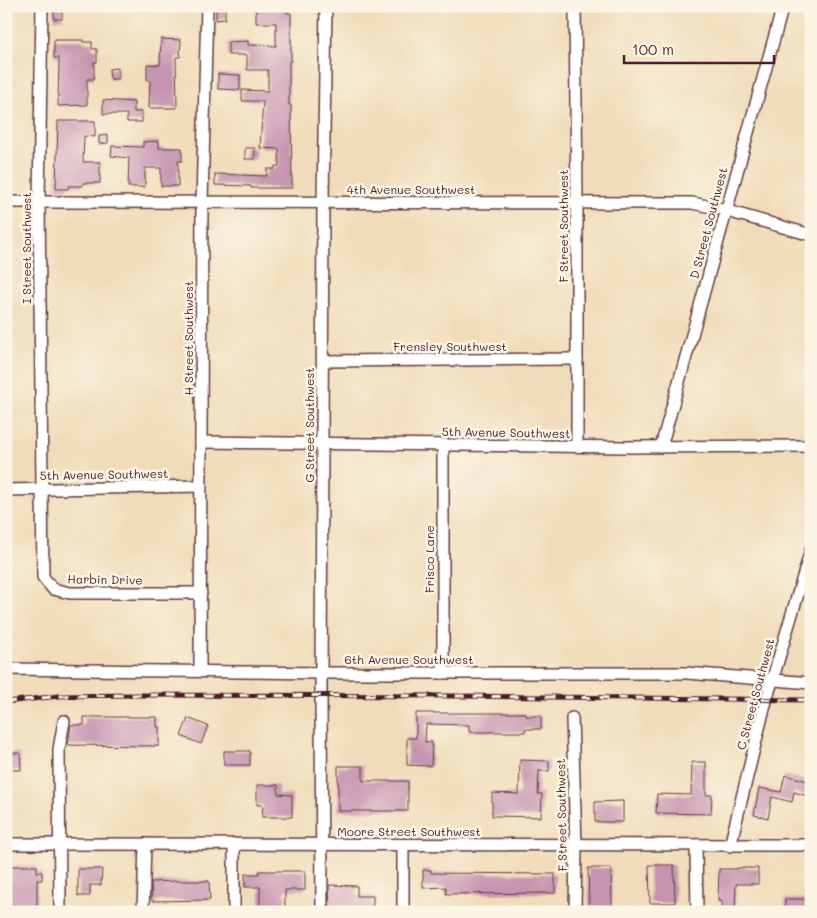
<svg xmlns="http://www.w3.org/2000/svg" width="817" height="918" font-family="Mali,sans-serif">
  <rect width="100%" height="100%" fill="#fcf5e5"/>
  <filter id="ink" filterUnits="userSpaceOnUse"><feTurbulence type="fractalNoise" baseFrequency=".02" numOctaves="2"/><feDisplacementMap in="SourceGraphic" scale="10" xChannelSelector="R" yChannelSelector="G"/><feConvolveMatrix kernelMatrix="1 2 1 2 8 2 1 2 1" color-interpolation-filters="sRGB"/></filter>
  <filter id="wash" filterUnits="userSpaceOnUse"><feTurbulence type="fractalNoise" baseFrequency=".0096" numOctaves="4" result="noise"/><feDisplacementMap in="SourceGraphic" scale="20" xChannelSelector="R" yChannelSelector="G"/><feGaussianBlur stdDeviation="1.12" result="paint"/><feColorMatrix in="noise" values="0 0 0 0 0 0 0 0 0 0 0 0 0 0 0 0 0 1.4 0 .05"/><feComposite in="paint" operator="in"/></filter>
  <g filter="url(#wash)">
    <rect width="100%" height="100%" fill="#f0dcba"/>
    <g id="blocks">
      <g fill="#c694b0">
        <rect x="54" y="6" width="8" height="13"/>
        <polygon points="216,6 225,6 225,19 216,20"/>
        <polygon points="287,6 287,13 291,13 291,61 289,61 289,105 291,105 292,188 251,188 251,186 215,185 215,174 267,176 267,169 275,169 275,166 279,166 279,149 260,148 263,101 242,101 242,90 268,91 268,70 247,70 247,55 228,55 228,42 248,41 248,45 276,46 276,23 256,23 256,7"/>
        <polygon points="161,39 181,40 180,57 176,57 177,108 149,108 150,80 147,80 147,64 160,65"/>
        <polygon points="54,40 83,40 83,42 92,42 92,49 97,49 97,62 94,62 94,79 87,79 87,105 58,106 59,58 54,58"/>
        <polygon points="118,68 118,79 110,79 109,69"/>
        <polygon points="218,74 240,75 240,90 218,89"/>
        <polygon points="103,100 134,102 134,112 142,112 142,122 127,122 127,114 103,114"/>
        <polygon points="58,121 95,121 95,137 84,136 83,162 100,162 100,183 83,183 83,186 69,186 68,189 56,189"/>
        <polygon points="108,135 108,143 99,144 99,136"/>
        <polygon points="159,141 159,148 182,148 182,161 178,161 178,186 161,186 161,168 145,168 145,187 128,187 129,158 111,156 112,146 143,147 143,142"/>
        <rect x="245" y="148" width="10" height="11"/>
        <polygon points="416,713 526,713 526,716 541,716 541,729 525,729 525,732 469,732 469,725 426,724 425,742 432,742 431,766 407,765 407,738 416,738"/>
        <polygon points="84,717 157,717 157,727 159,727 159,746 68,745 71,725 84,725"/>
        <polygon points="188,718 208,726 201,744 181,736"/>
        <rect x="224" y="751" width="26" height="14"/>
        <polygon points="6,753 20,753 21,770 6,770"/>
        <polygon points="520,760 549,761 549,771 539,771 538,794 542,794 541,817 492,816 492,793 519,794"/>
        <polygon points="692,762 706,762 706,795 712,795 711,814 656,813 657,794 691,795"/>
        <polygon points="338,766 363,766 363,781 408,781 408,811 338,811"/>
        <polygon points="785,775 811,782 811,797 794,792 792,802 772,797 768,818 754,815 759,788 781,792"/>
        <polygon points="257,785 278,785 278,794 292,795 292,817 262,817 263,805 257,805"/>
        <polygon points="623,801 623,822 595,822 595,802"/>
        <polygon points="649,865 674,865 675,903 650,903"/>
        <polygon points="6,866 37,866 37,872 42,872 42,880 37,880 37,912 6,912"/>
        <polygon points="588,868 611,868 612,906 589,907"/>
        <polygon points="737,868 758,868 758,884 736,884 735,912 722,912 722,901 718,901 719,869 737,869"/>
        <polygon points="78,869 102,869 101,885 90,885 90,896 78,896"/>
        <polygon points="423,870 431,870 431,873 555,874 555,893 446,894 446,887 423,888"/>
        <polygon points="259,871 305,871 305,890 285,890 285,912 260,912 260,887 245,887 245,874 259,874"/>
        <polygon points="177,881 209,881 210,900 152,901 151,882"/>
        <polygon points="329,885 357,886 357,896 373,896 373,912 330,912"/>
        <polygon points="785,899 811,899 811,907 806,908 806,912 785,912"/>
      </g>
    </g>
  </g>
  <g filter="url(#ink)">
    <use href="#blocks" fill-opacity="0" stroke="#633b40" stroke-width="1"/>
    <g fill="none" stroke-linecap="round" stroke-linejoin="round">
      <g stroke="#633b40" stroke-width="14">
        <g id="street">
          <polyline points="42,6 39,202 43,577 53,589 70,593 201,593"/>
          <polyline points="575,6 577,203 577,446"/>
          <polyline points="6,202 692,203 717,208 811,235"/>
          <polyline points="323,361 577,359"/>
          <polyline points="201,442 625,447 811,446"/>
          <polyline points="443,445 443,673"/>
          <polyline points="661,447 783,6"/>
          <polyline points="6,490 201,486"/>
          <polyline points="6,669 322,673 687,673 811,683"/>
          <polyline points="200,670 202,202 207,6"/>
          <polyline points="572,718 576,845 575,912"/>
          <polyline points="6,844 811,845"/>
          <polyline points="403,845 403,912"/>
          <polyline points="696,846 697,912"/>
          <polyline points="730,846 764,708 811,550"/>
          <polyline points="60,912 59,749 64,721"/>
          <polyline points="143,912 145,844"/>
          <polyline points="234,912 234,844"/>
          <polyline points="322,912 321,688 323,202 326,6"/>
        </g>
      </g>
      <use href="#street" stroke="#fff" stroke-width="11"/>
      <g stroke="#4a1f2b" stroke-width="5">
        <polyline id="rail" points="6,702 59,696 134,695 456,696 811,700"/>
      </g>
      <use href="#rail" stroke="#fcf5e5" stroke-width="3" stroke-dasharray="9" stroke-linecap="butt"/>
    </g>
  </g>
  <g text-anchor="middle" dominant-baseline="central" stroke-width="5" stroke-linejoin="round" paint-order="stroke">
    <g font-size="12" fill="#4a1f2b" stroke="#fcf5e5">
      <text x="411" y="189">4th Avenue Southwest</text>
      <text transform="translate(708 223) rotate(-75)">D Street Southwest</text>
      <text transform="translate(563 226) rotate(-90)">F Street Southwest</text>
      <text transform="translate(26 248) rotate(-90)">I Street Southwest</text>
      <text transform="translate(188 338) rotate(-90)">H Street Southwest</text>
      <text x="450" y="346">Frensley Southwest</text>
      <text transform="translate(309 425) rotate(-90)">G Street Southwest</text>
      <text transform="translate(506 432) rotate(1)">5th Avenue Southwest</text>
      <text transform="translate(104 474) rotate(-1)">5th Avenue Southwest</text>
      <text transform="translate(429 559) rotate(-90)">Frisco Lane</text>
      <text transform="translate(105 579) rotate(1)">Harbin Drive</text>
      <text x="409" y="659">6th Avenue Southwest</text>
      <text transform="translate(755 694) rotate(-75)">C Street Southwest</text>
      <text transform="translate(561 815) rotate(-91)">F Street Southwest</text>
      <text x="409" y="831">Moore Street Southwest</text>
    </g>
  </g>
  <rect width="817" height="918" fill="none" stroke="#fcf5e5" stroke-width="25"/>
  <path d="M624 55v8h150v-8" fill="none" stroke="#4a1f2b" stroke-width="2.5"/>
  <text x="632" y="55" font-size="15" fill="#4a1f2b" stroke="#fcf5e5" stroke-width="4" paint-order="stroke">100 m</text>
</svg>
